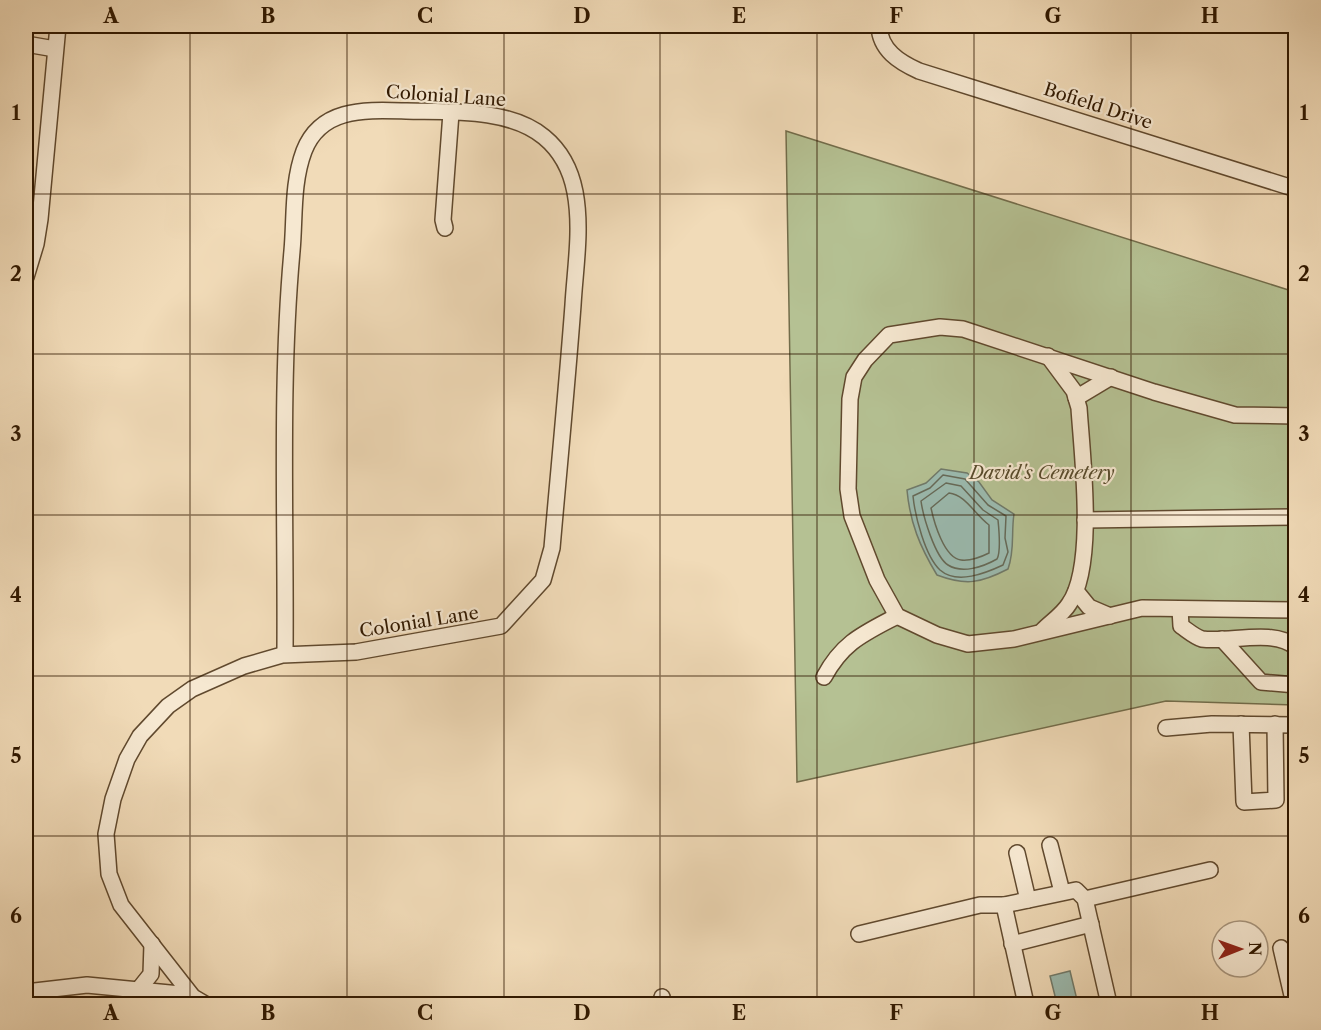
<svg xmlns="http://www.w3.org/2000/svg" width="1321" height="1030" font-family="'Libre Caslon Text',serif">
  <rect width="100%" height="100%" fill="#f1dbb8"/>
  <filter id="stains"><feTurbulence type="fractalNoise" baseFrequency=".00333" numOctaves="4"/><feColorMatrix values="0 0 0 0 .2 0 0 0 0 .09 0 0 0 0 .02 0 0 0 .5 -.17"/></filter>
  <radialGradient id="worn" r=".72"><stop offset=".6" stop-color="#630" stop-opacity="0"/><stop offset="1" stop-color="#630" stop-opacity=".3"/></radialGradient>
  <polygon fill="#b5c193" stroke="#726c4a" stroke-width="1.5" points="786,131 1295,292 1295,705 1166,701 797,782"/>
  <g fill="#9bbbb0" stroke="#707a6a" stroke-width="1.5">
    <path d="M941,469L967,473L979,482L992,500L1014,514C1011,533 1015,550 1008,569C981,583 966,586 937,575C920,547 910,523 907,490L926,483Z"/>
    <polygon points="1070,971 1078,1004 1057,1004 1050,976"/>
  </g>
  <g fill="none" stroke-linecap="round" stroke-linejoin="round">
    <g stroke="#666a58" stroke-width="1.5">
      <path d="M943,475L965,479L988,505L1006,516L1005,538L1008,552L1003,565C986,573 957,585 940,570C925,556 915,516 913,496L930,488Z"/>
      <path d="M946,483L961,486L983,510L998,520C999,530 1001,552 997,559C983,567 962,574 948,565C935,557 923,516 921,501Z"/>
      <path d="M949,493C966,495 975,515 989,525V553C981,557 970,561 961,560C944,558 934,522 931,508Z"/>
    </g>
    <g stroke="#60492e" stroke-width="18">
      <g id="minor">
        <path d="M879,26C880,50 899,62 919,71L1296,189"/>
        <polyline points="26,44 55,49"/>
        <polyline points="445,228 443,220 451,113"/>
        <polyline points="26,277 36,244 40,219 58,26"/>
        <polyline points="1076,398 1111,377"/>
        <polyline points="1296,416 1235,415 1154,392 963,329 940,327 889,335 865,360 854,377 850,399 848,489 852,516 877,580 897,616 937,635 968,644 1014,639 1142,608 1296,610"/>
        <polyline points="1085,520 1296,517"/>
        <polyline points="1076,591 1089,607 1110,616"/>
        <path d="M1180,609L1181,626C1187,630 1195,637 1202,639C1230,643 1272,628 1296,647"/>
        <path d="M1043,630C1051,622 1063,614 1069,604C1096,566 1082,455 1079,408L1074,391L1048,356"/>
        <polyline points="1222,639 1261,682 1296,685"/>
        <path d="M824,677C843,642 863,634 897,616"/>
        <polyline points="1241,724 1244,802 1276,800 1275,724"/>
        <polyline points="1166,728 1212,724 1296,725"/>
        <polyline points="1050,845 1062,892"/>
        <polyline points="1017,853 1028,900"/>
        <polyline points="1085,899 1210,870"/>
        <polyline points="1004,905 1026,1004"/>
        <polyline points="859,934 980,905 1004,905 1076,890 1085,899 1109,1004"/>
        <polyline points="1012,944 1091,924"/>
        <polyline points="1281,948 1294,1004"/>
        <polyline points="139,989 151,974 152,944"/>
        <polyline points="26,992 87,985 180,994 193,997"/>
        <path d="M205,1004L193,997L121,905L109,874L106,834L113,799L127,759L140,736L168,706L192,689L244,666L282,655L356,652L501,626L543,580L552,548C559,467 567,386 573,305C575,269 582,229 575,192C571,171 561,151 544,137C509,108 449,112 406,111C366,110 321,107 304,151C292,183 295,218 292,251C280,384 286,516 285,650L282,655"/>
        <polyline points="661,1004 662,997"/>
      </g>
    </g>
    <use href="#minor" stroke="#f6e8d1" stroke-width="15"/>
  </g>
  <path fill="none" stroke="#301800" stroke-width="1.5" stroke-opacity="0.55" d="M190,26V1004M347,26V1004M504,26V1004M660,26V1004M817,26V1004M974,26V1004M1131,26V1004M26,194H1296M26,354H1296M26,515H1296M26,676H1296M26,836H1296"/>
  <g text-anchor="middle" dominant-baseline="central" stroke-width="4.5" stroke-linejoin="round" paint-order="stroke">
    <g font-size="18" fill="#301800" stroke="#f6e8d1">
      <text transform="translate(446 96) rotate(4)">Colonial Lane</text>
      <text transform="translate(1098 106) rotate(18)">Bofield Drive</text>
      <text transform="translate(419 622) rotate(-9)">Colonial Lane</text>
    </g>
    <g font-size="18" font-style="italic" fill="#584b2c" stroke="#f6e8d1">
      <text x="1042" y="473">David's Cemetery</text>
    </g>
  </g>
  <rect width="1321" height="1030" fill="none" stroke="#f1dbb8" stroke-width="66"/>
  <g transform="translate(1240 949) rotate(89)"><circle r="28" fill="#f6e8d1" stroke="#a7957d" stroke-width="1.5"/>
  <path d="M0-4.5L10 22L0 15L-10 22Z" fill="#8f2418"/>
  <text y="-9" font-size="16" font-weight="bold" text-anchor="middle" fill="#301800">N</text>
  </g>
  <rect x="33" y="33" width="1255" height="964" fill="none" stroke="#301800" stroke-width="2"/>
  <g font-size="20" text-anchor="middle" font-weight="bold" fill="#301800">
    <text x="111" y="23">A</text>
    <text x="268" y="23">B</text>
    <text x="425" y="23">C</text>
    <text x="582" y="23">D</text>
    <text x="739" y="23">E</text>
    <text x="896" y="23">F</text>
    <text x="1053" y="23">G</text>
    <text x="1210" y="23">H</text>
    <text x="16" y="120">1</text>
    <text x="1304" y="120">1</text>
    <text x="16" y="281">2</text>
    <text x="1304" y="281">2</text>
    <text x="16" y="441">3</text>
    <text x="1304" y="441">3</text>
    <text x="16" y="602">4</text>
    <text x="1304" y="602">4</text>
    <text x="16" y="763">5</text>
    <text x="1304" y="763">5</text>
    <text x="16" y="923">6</text>
    <text x="1304" y="923">6</text>
    <text x="111" y="1020">A</text>
    <text x="268" y="1020">B</text>
    <text x="425" y="1020">C</text>
    <text x="582" y="1020">D</text>
    <text x="739" y="1020">E</text>
    <text x="896" y="1020">F</text>
    <text x="1053" y="1020">G</text>
    <text x="1210" y="1020">H</text>
  </g>
  <rect width="100%" height="100%" filter="url(#stains)"/>
  <rect width="100%" height="100%" fill="url(#worn)"/>
</svg>
